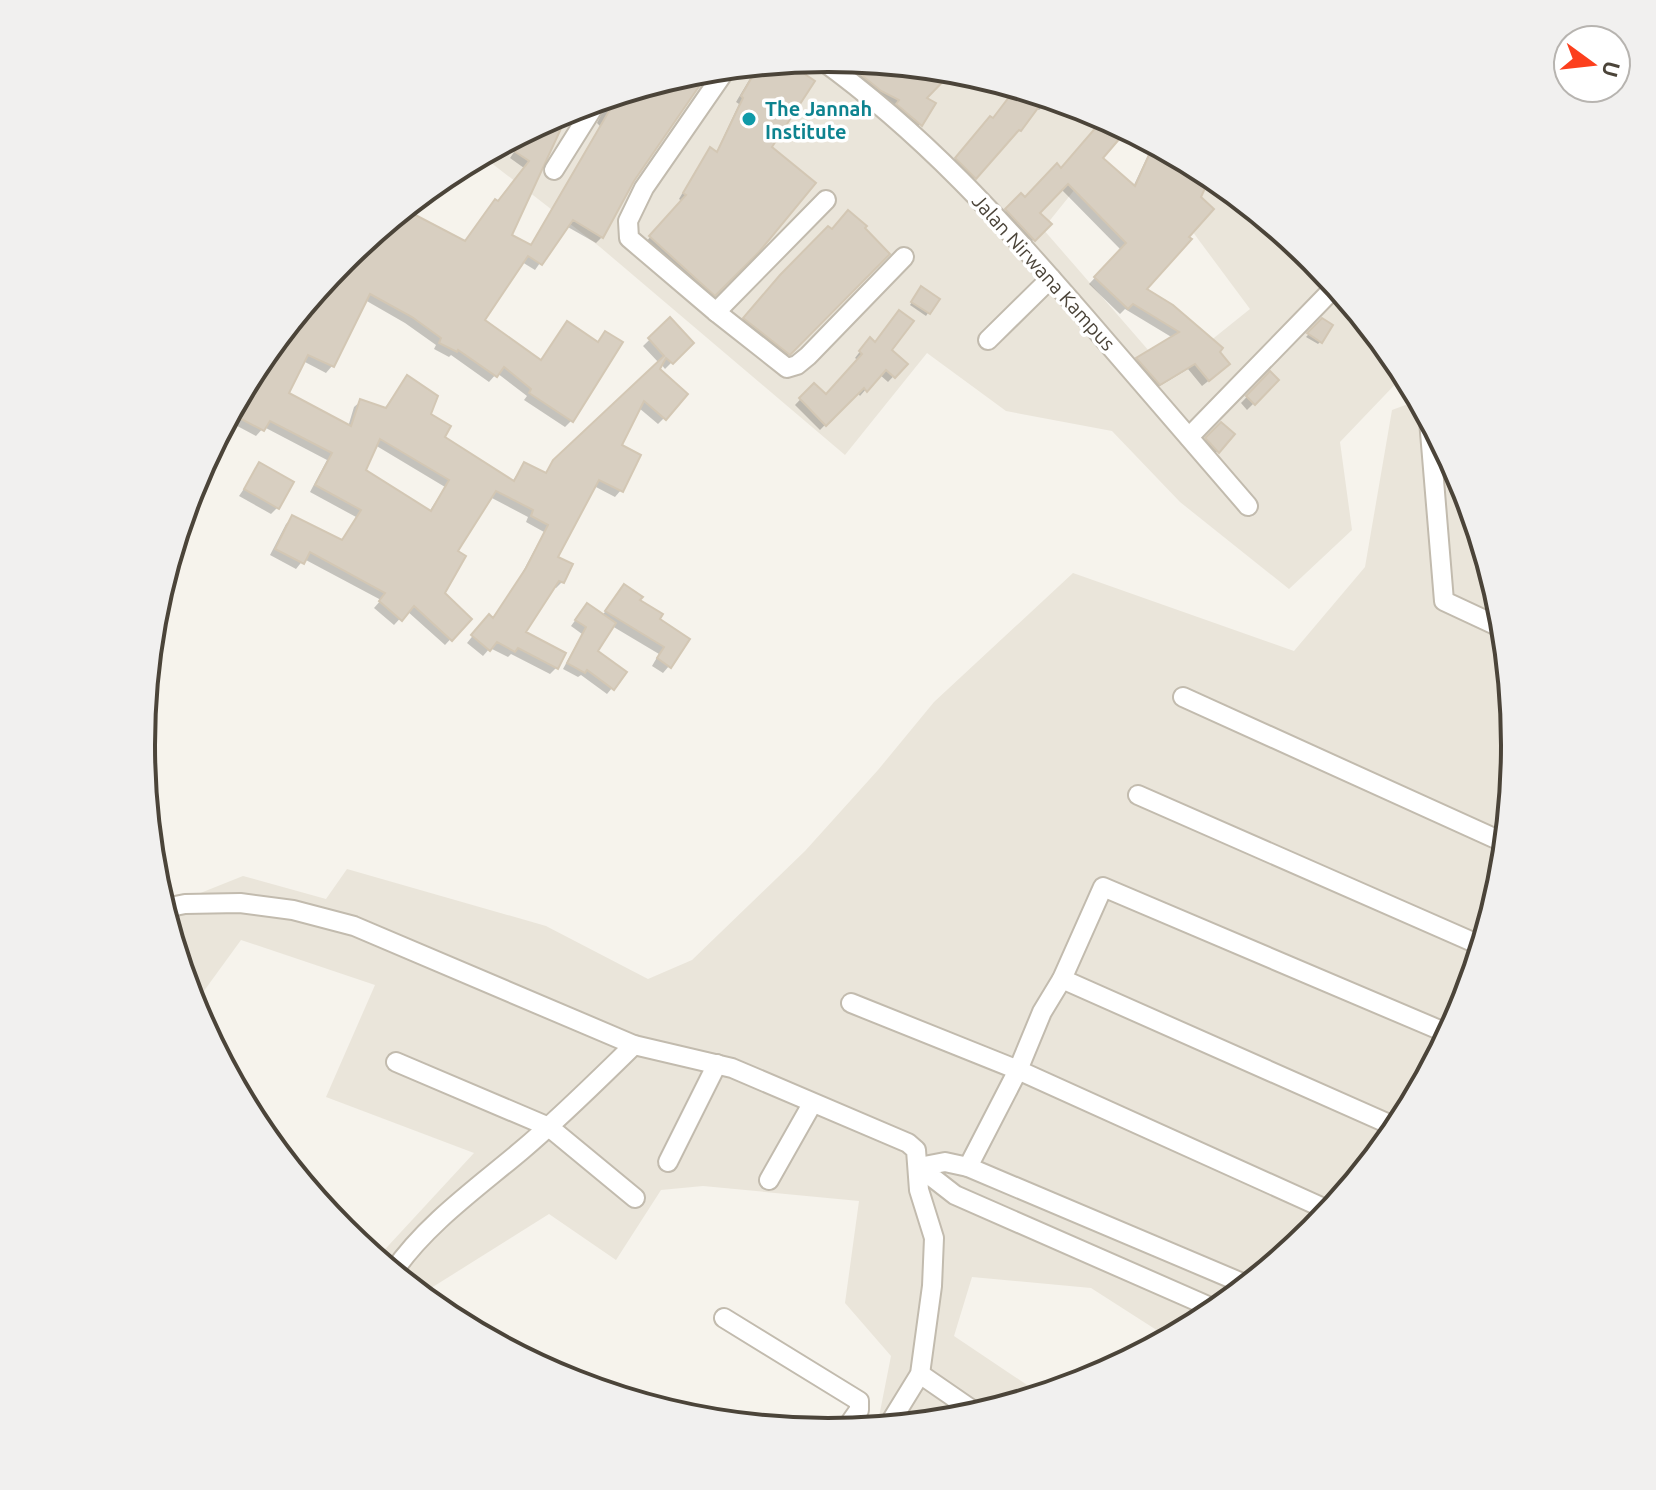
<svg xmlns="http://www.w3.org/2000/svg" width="1656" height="1490" font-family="Ubuntu,sans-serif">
  <rect width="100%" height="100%" fill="#f6f3ec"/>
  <g fill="#eae5da">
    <polygon points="828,58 962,71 1091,110 1124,128 1043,229 1169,374 1250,309 1175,208 1204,171 1314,260 1399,364 1405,374 1340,442 1352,530 1289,589 1180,502 1112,431 1006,411 927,353 845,455 600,247 481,155 566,110 694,71"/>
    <polygon points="1419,400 1463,483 1502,611 1515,745 1502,879 1463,1008 1399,1127 1313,1231 1209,1316 1169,1338 1091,1288 972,1277 954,1336 1042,1395 962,1419 877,1427 891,1356 845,1303 859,1201 703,1186 661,1190 616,1260 549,1214 420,1295 376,1259 474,1153 326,1097 375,985 241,940 193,1006 163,908 243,876 326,899 347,869 546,926 648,979 692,960 805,851 878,770 934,702 1073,573 1294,651 1365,567 1392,410"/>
  </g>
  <g fill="#0003" fill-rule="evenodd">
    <polygon points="783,62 757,250 708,300 645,243 682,201 679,199 705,155 710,150 716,153 739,104 736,102 758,65"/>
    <polygon points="865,62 951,70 924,98 933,104 914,132 854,81"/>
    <path d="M694,71L602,237L596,243L566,226L535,270L522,262L483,320L540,362L597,344L605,334L571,421L565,427L524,400L527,396L497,373L489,382L451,355L449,357L434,349L436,345L405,323L365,300L332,366L326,373L303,361L286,394L348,427L354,407L361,401L384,409L407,378L442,438L512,482L524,464L544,474L555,461L659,363L643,346L670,320L691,343L665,369L661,364L658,370L664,418L658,424L639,408L619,446L621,490L615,497L594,486L556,557L562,582L556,588L553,587L523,633L556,668L550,674L511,654L508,657L490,648L483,656L467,643L483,623L492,620L520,577L544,532L526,522L528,517L490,497L455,552L442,593L469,619L445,645L407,611L394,625L374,608L381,600L304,559L296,569L270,555L286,524L292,518L341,542L356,517L310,492L327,460L264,427L256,436L226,420L257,363L343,259L429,188L413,216L464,242L524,168L510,158L529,130L567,110L510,236L530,246L600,126L597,123L605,107L601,99ZM375,445L445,487L429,512L363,471Z"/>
    <polygon points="1009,85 1051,98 1039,110 1036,108 969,183 950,165 984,124 992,120 1015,90"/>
    <polygon points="1106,118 1125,129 1101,158 1133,187 1148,155 1154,148 1161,152 1162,148 1193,165 1144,290 1218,352 1222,370 1202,386 1188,369 1153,390 1132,365 1173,338 1125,309 1120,314 1089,284 1121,250 1061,189 1038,213 1049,224 1027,246 1000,217 1021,196 1025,200 1061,170"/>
    <polygon points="479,156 481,158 461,181 450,172"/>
    <polygon points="862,228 888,254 784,359 738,325 774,284 831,232"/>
    <polygon points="919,292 937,299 926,316 910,305"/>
    <polygon points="1322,320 1321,341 1318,344 1306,337"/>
    <polygon points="865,345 890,350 905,364 888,382 879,374 860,396 857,392 820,430 795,405 814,385 825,396 858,360 855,358"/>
    <polygon points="1270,373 1277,380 1247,410 1241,403"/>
    <polygon points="1221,425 1232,435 1211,458 1200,445"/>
    <polygon points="260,465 277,508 271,514 239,496"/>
    <polygon points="618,593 637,601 657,619 669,666 663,673 652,666 659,654 612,626 595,651 612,688 607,694 581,675 578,677 563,669 582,634 571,626 582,611 602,616"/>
  </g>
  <g fill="#d8cfc1" stroke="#d3c7b4" stroke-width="2" fill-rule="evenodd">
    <polygon points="787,62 815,81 772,147 816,183 759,252 715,296 649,236 686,195 683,193 710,147 717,152 743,98 741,96 759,65"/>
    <polygon points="864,62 926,68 954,70 927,98 936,103 922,126 896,104 899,100 881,91 859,73"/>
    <path d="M711,69L634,181L603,238L573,220L542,265L528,256L485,320L541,360L567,321L598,342L605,331L623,342L573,422L529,393L531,389L504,367L497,377L458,350L457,352L439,343L441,338L412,317L370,294L334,367L308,355L289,393L351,426L360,399L386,408L407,375L438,396L431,414L451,426L445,437L514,481L524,462L546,473L553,460L664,356L648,338L670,317L694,343L673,364L666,358L660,369L688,394L666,420L644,401L622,445L641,455L623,492L599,480L558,557L573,564L564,583L559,581L526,632L566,653L558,669L518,648L515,652L497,642L490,651L471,635L489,614L493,618L526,568L548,525L531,516L533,510L496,491L458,551L466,556L445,593L472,619L452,641L414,606L402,621L379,601L385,593L310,552L304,564L275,549L292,515L342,540L361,510L315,485L332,453L270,421L264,431L230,413L257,363L300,310L311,316L318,301L340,267L343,269L353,250L404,209L465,241L495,199L498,201L529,161L514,151L529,130L570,109L512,235L531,245L619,94L694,71ZM380,439L449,480L431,511L366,470Z"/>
    <polygon points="1016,88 1046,97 1021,131 1019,130 976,179 955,158 990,116 993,118"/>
    <polygon points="1104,118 1127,130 1103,158 1135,186 1153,146 1211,175 1201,197 1214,209 1189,237 1192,239 1147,289 1173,305 1223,348 1220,352 1230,364 1209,381 1195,364 1160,385 1136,358 1179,332 1133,304 1128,309 1094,277 1126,243 1068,184 1040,213 1052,224 1035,241 1005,209 1021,193 1025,197 1057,163 1061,168"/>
    <polygon points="848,210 867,226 865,228 890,254 790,355 743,318 780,275 828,226 832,229"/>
    <polygon points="921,286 940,299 930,314 911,302"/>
    <polygon points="899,310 914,321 892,350 908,364 895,378 886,370 867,392 864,388 826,426 799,398 814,383 826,394 862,354 859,351 870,337 875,342"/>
    <polygon points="1322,318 1333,325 1322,343 1307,333"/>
    <polygon points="1270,371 1279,380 1255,405 1246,396"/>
    <polygon points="1221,422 1235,434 1219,453 1205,438"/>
    <polygon points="259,462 294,482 279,509 244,489"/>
    <polygon points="624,584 643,597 640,600 663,614 660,619 690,639 671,668 657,658 664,647 605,611"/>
    <polygon points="587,603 616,623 598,651 627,672 614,690 587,670 585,673 567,663 586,627 575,620"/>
  </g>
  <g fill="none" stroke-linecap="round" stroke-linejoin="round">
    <g stroke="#c2bbae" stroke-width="22">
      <g id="street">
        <path d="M820,59C923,133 1003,222 1085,317C1140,380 1194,443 1248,506"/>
        <polyline points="727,68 644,188 628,221 629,238 716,312 787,368 797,365 808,356 904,257"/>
        <polyline points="554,170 598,100"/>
        <polyline points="716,312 826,200"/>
        <polyline points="988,340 1051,278"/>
        <polyline points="1429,420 1444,601 1504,629"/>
        <polyline points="1189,437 1331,291 1332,282"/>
        <polyline points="1183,697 1505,843"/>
        <polyline points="1138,795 1482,946"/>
        <polyline points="165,915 175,906 185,904 240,903 293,910 354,926 634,1045 732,1068 908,1143 916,1150 919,1190 934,1238 932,1286 920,1374 888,1426"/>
        <polyline points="1062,979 1398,1128"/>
        <polyline points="851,1003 1018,1070 1330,1211"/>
        <polyline points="396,1062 549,1127 635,1198"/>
        <polyline points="668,1162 717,1064"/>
        <polyline points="968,1167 1018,1070 1042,1012 1062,979 1103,887 1449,1034"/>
        <polyline points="769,1180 812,1104"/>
        <path d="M393,1272C426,1224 477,1188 522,1150C561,1117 597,1081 634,1045"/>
        <polyline points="1217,1310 955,1195 919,1167 945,1162 968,1167 1247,1285"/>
        <polyline points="724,1318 859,1401 859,1410 845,1430"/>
        <polyline points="920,1374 978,1414"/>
      </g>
    </g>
    <use href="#street" stroke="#fff" stroke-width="18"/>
  </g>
  <circle fill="#0f9aa8" stroke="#fff" stroke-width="3" cx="749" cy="119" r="8"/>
  <g text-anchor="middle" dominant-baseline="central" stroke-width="7" stroke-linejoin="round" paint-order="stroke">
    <g font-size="20" font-weight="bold" fill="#0d838f" stroke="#fff" text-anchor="start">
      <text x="765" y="108">The Jannah<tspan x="765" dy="23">Institute</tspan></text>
    </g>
    <g font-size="20" fill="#4b4439" stroke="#fff">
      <text transform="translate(1044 272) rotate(48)">Jalan Nirwana Kampus</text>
    </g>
  </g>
  <path d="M0 0H1656V1490H0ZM155 745a673 673 0 1 1 1346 0a673 673 0 1 1-1346 0Z" fill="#f1f0ef" fill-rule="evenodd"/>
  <path fill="none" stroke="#4b4439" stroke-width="4" d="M155 745a673 673 0 1 1 1346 0a673 673 0 1 1-1346 0Z"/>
  <g transform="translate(1592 64) rotate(105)"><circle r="38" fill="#ffffff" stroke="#b7b4b0" stroke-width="2"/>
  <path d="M0-6L14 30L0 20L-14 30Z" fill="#fc3f1d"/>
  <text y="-12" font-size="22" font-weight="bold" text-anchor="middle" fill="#4b4439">U</text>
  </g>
</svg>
